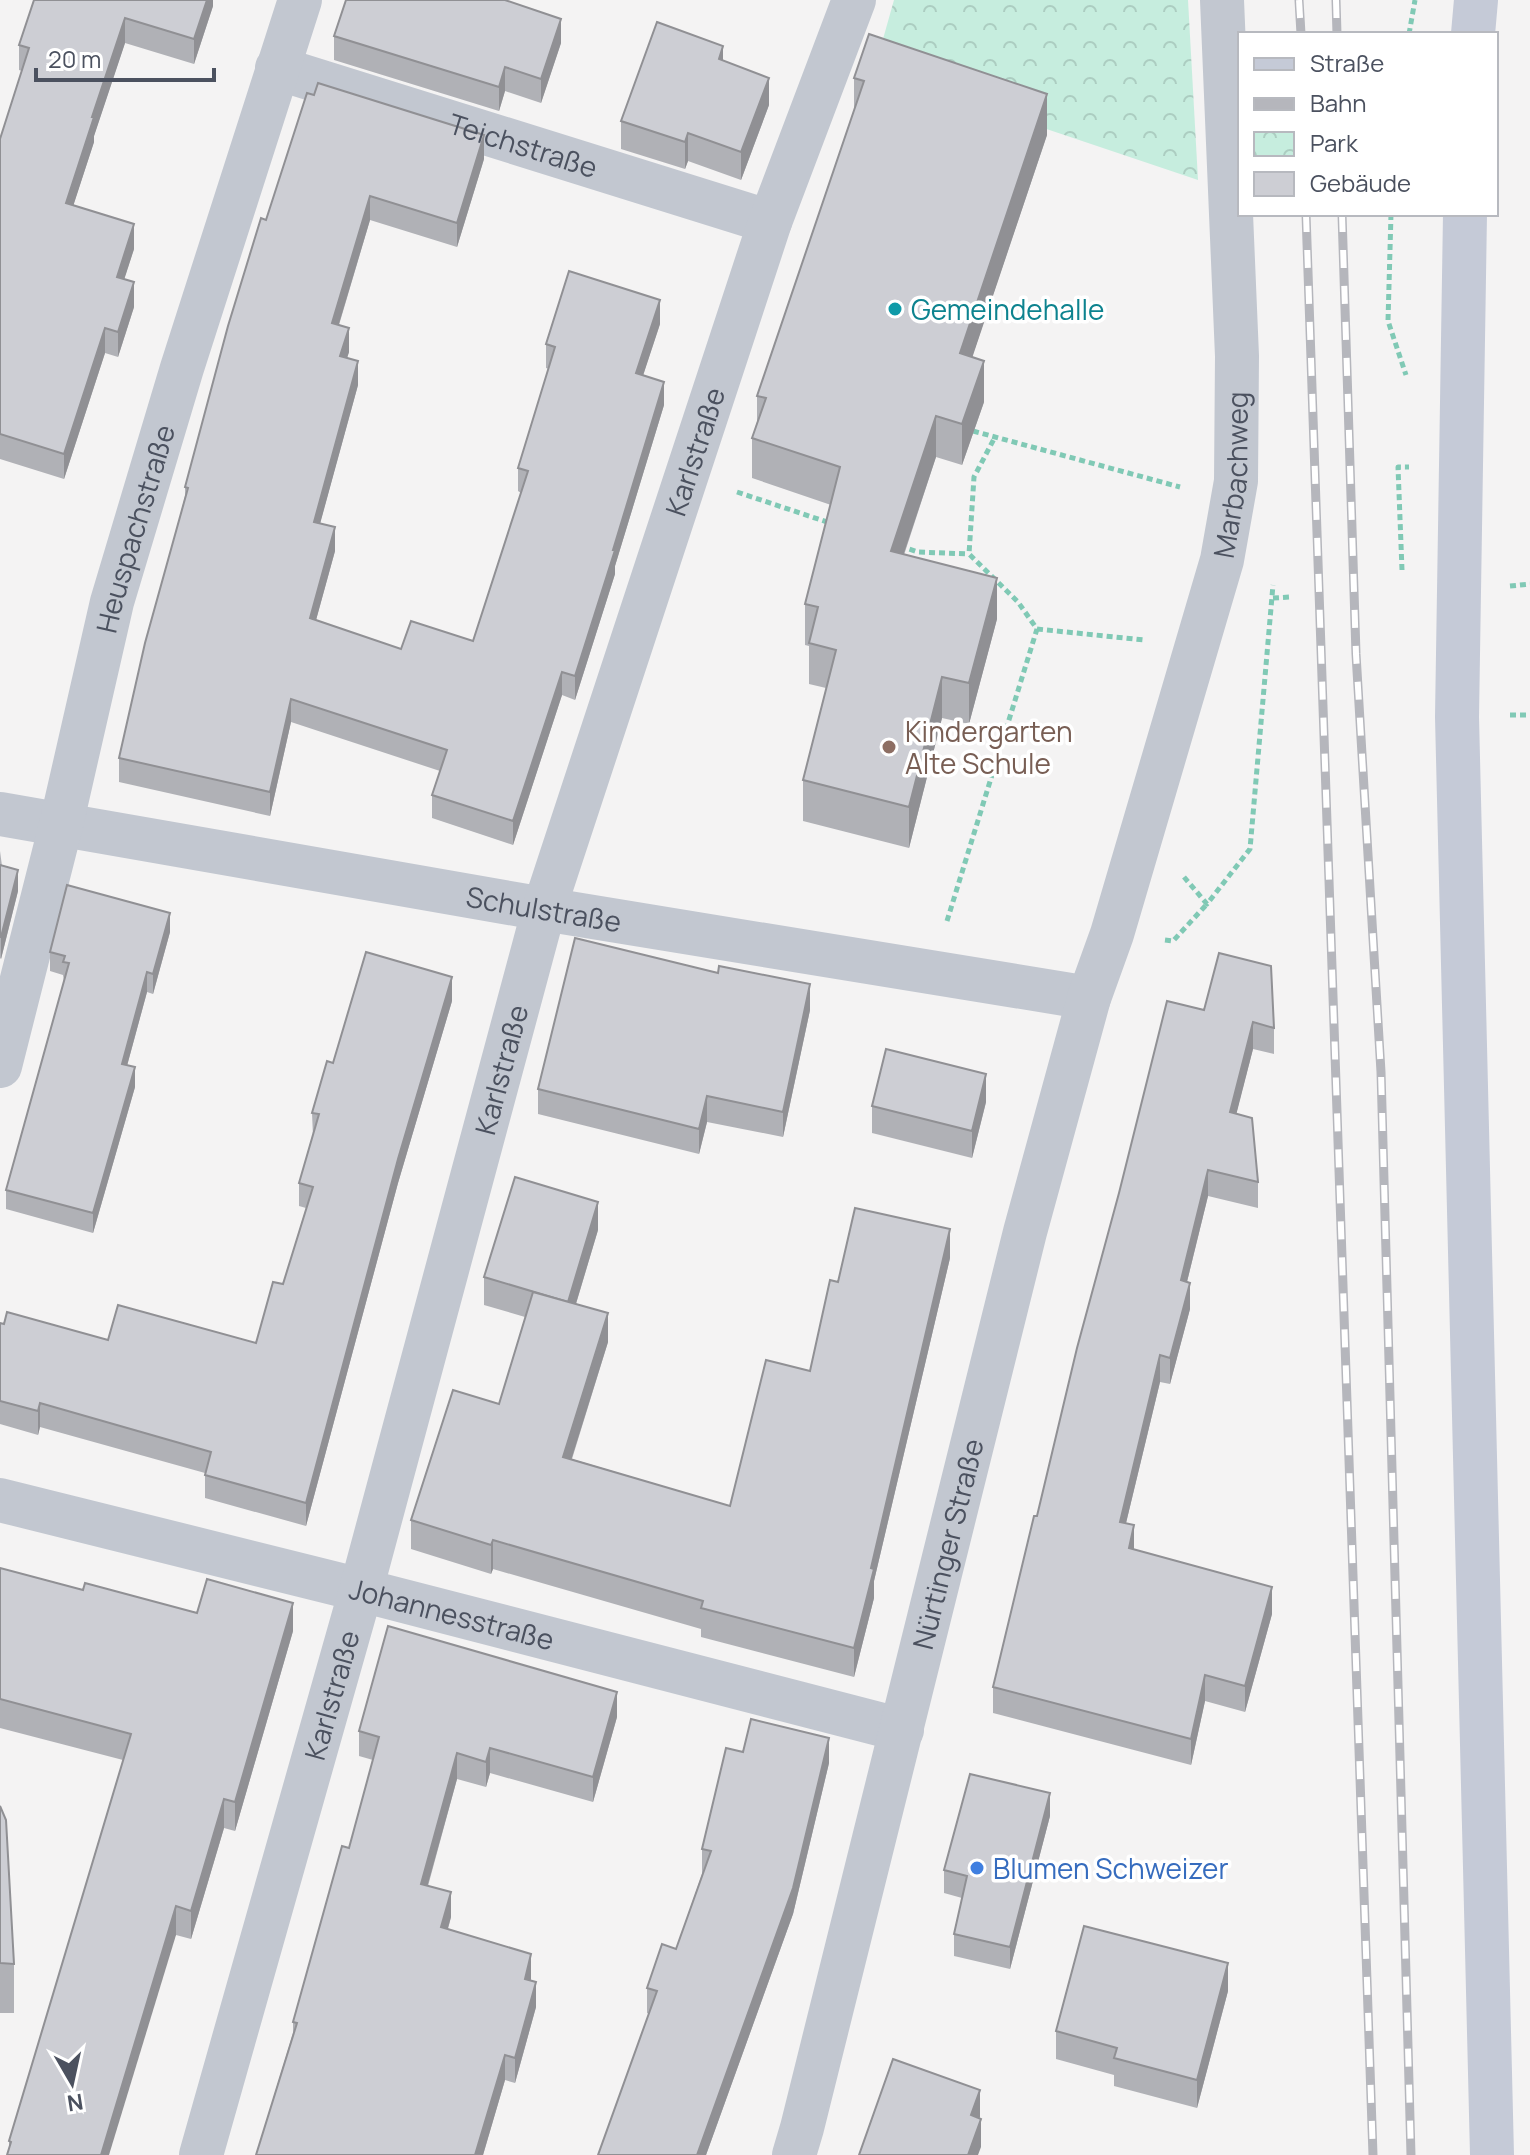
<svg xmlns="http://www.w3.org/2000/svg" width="1530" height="2155" font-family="Manrope,sans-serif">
  <defs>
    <pattern id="park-crowns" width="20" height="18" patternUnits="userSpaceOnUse" patternTransform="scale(2)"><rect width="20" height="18" fill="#c6edde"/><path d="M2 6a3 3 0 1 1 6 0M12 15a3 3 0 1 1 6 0" fill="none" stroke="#accdc1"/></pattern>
  </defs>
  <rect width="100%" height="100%" fill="#f4f3f3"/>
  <polygon fill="url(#park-crowns)" points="894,0 1188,0 1198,180 874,71"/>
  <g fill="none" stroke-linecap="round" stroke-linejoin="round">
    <g stroke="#80c9b5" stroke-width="5" stroke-dasharray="6 4" stroke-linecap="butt">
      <polyline points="1409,34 1415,0"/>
      <polyline points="1391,214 1388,321 1406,375"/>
      <polyline points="973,431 1180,487"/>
      <polyline points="737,492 830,523"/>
      <polyline points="900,546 918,552 969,554"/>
      <polyline points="1402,570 1398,467 1409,467"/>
      <polyline points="1510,586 1530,584"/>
      <polyline points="1273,598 1290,597"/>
      <polyline points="1037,629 1144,640"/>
      <polyline points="1510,715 1530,715"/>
      <polyline points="1184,877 1207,904 1250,849 1273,585"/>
      <polyline points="947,921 1037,629 1018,602 969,554 974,477 995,437"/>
      <polyline points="1165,940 1173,941 1207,904"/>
    </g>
    <g stroke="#c2c7d0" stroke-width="44">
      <path id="s1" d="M277,68L770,222"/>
      <path id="s2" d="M0,814L544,909L1089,998"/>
      <path id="s3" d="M0,1066L61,825L112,602L182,368L300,0"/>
      <path id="s4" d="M0,1500L361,1590L902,1730"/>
      <path id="s5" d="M201,2155L361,1590L544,909L770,222L854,0"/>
      <path id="s6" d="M794,2155L802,2128L1025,1232L1089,998L1112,934L1222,560L1236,481L1237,356L1222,0"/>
    </g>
    <g stroke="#c5cad7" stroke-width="44">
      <polyline points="1473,34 1476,0"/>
      <polyline points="1465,214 1457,717 1492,2155"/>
    </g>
    <g stroke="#b5b6bc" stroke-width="9">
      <g id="rail">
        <polyline points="1299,0 1301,34"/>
        <polyline points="1336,0 1337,34"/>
        <polyline points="1306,214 1373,2155"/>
        <polyline points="1342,214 1356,654 1381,1072 1411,2155"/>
      </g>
    </g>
    <use href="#rail" stroke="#fff" stroke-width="6" stroke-dasharray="18" stroke-linecap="butt"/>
  </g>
  <g fill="#b0b1b6">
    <polygon points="34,0 213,0 213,6 194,64 125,43 94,136 94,142 73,206 134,249 124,279 134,307 118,357 105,353 64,479 0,459 0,139 22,71 19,70 19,45"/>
    <polygon points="334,36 561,43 541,103 505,91 499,111 334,60"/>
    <polygon points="723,61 769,105 741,180 688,161 685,169 621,149 621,121"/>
    <polygon points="854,78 1047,135 972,357 984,402 962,465 936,457 904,555 997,619 969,724 942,718 909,848 803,821 803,780 826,688 809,684 809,646 805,645 805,604 831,505 752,478 752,438 757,422 757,396 854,110"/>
    <polygon points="484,159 457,247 370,220 339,325 349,352 347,358 358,385 320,523 335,551 316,620 401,649 473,641 521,493 518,491 518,468 549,369 546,368 546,344 660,324 643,375 664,405 615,566 615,574 575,700 562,695 513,845 432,818 432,795 440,771 291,722 270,816 119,782 119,758 185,496 185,487 266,220"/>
    <polygon points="0,851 2,866 18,891 1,959 0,958"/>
    <polygon points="170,932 153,994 147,992 127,1066 135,1087 93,1233 6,1209 6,1190 64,981 63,975 50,971 50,952"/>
    <polygon points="452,1001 398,1183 306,1526 205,1498 205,1473 40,1427 38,1435 0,1424 0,1323 108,1340 256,1343 283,1284 306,1208 299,1206 299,1183 313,1136 312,1113 333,1063"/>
    <polygon points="810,1010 783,1137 707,1122 699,1154 538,1114 538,1089"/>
    <polygon points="1204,1010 1274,1028 1274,1054 1253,1049 1236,1114 1258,1182 1258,1208 1208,1196 1187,1282 1190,1309 1170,1384 1160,1382 1126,1523 1134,1550 1272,1614 1245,1712 1205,1701 1191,1765 993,1713 993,1687 1037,1516"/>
    <polygon points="986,1102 972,1158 872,1133 872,1106"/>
    <polygon points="598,1230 576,1304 608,1342 572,1459 730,1506 810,1371 838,1282 950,1258 874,1581 874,1598 854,1677 701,1637 701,1629 493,1569 491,1574 411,1549 411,1520 499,1404 525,1317 484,1305 484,1277"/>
    <polygon points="0,1568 83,1590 293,1631 235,1831 224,1828 191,1939 176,1935 9,2151 9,2141 123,1760 0,1728"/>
    <polygon points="617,1717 593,1802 490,1773 486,1787 457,1779 428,1886 451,1917 448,1929 531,1980 536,2007 515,2083 505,2080 483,2155 256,2155 293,2033 293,2022 349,1848 373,1760 359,1756 359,1731"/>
    <polygon points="743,1752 829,1763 793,1914 706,2155 598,2155 649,2014 647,2013 647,1988 676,1949 702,1874 702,1849"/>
    <polygon points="0,1806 14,1964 14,2013 0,2013"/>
    <polygon points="1050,1816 1010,1969 954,1956 954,1934 962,1898 944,1893 944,1870"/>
    <polygon points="1228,1991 1197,2108 1114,2086 1114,2075 1056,2059 1056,2031"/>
  </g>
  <g fill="#909094">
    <polygon points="207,0 213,0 213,6 194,64 194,39"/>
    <polygon points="125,18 125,43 94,136 94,142 66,228 66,203 92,117"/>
    <polygon points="561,19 561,43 541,103 541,79"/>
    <polygon points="723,46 723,74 719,59"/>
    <polygon points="505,67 505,91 499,111 499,87"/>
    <polygon points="769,78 769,105 741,180 741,152"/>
    <polygon points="1047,94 1047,135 960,394 960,353"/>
    <polygon points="688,133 688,161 685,169 685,142"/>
    <polygon points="484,135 484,159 457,247 457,223"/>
    <polygon points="370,196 370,220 332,347 332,323"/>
    <polygon points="134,224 134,249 117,302 117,277"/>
    <polygon points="134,282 134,307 118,357 118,332"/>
    <polygon points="660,300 660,324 636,397 636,373"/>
    <polygon points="105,328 105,353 64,479 64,454"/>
    <polygon points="349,328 349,352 340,379 340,356"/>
    <polygon points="358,361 358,385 314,546 314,522"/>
    <polygon points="984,361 984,402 962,465 962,424"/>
    <polygon points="664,382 664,405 615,566 615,574 575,700 575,676"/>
    <polygon points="936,416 936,457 891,592 891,551"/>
    <polygon points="335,527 335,551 310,642 310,618"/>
    <polygon points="997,578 997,619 969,724 969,683"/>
    <polygon points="562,672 562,695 513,845 513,821"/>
    <polygon points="942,677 942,718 909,848 909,807"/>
    <polygon points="291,699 291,722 270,816 270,792"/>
    <polygon points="18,870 18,891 1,959 1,937"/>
    <polygon points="170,913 170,932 153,994 153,974"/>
    <polygon points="147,972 147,992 122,1084 122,1064"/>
    <polygon points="452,977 452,1001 398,1183 306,1526 306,1503 398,1159"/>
    <polygon points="810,984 810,1010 783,1137 783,1112"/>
    <polygon points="1253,1022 1253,1049 1230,1139 1230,1112"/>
    <polygon points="135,1067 135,1087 93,1233 93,1213"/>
    <polygon points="986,1074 986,1102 972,1158 972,1131"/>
    <polygon points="707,1096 707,1122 699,1154 699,1129"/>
    <polygon points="1208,1170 1208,1196 1181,1306 1181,1280"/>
    <polygon points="598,1202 598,1230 568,1330 568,1303"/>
    <polygon points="950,1229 950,1258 874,1581 874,1598 854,1677 854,1648 871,1568"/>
    <polygon points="1190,1283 1190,1309 1170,1384 1170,1358"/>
    <polygon points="608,1313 608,1342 563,1486 563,1457"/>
    <polygon points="1160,1355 1160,1382 1120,1548 1120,1522"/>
    <polygon points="40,1403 40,1427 38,1435 38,1411"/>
    <polygon points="1134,1525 1134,1551 1129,1548"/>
    <polygon points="493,1540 493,1569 491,1574 491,1545"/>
    <polygon points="1272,1587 1272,1614 1245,1712 1245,1686"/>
    <polygon points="293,1603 293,1631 235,1831 235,1802"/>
    <polygon points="1205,1675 1205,1701 1191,1765 1191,1739"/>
    <polygon points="617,1692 617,1717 593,1802 593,1777"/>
    <polygon points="829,1738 829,1763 793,1914 706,2155 697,2155"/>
    <polygon points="490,1748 490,1773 486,1787 486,1762"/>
    <polygon points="457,1753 457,1779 421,1909 421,1884"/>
    <polygon points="1050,1793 1050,1816 1010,1969 1010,1947"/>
    <polygon points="224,1799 224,1828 191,1939 191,1911"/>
    <polygon points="451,1892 451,1917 441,1952 441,1927"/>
    <polygon points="176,1906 176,1935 109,2155 101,2155"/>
    <polygon points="531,1954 531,1979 525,2004 525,1979"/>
    <polygon points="1228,1963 1228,1991 1197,2108 1197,2080"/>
    <polygon points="536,1982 536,2007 515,2083 515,2058"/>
    <polygon points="505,2055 505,2080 483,2155 475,2155"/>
    <polygon points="980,2090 980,2117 971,2143 971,2115"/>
    <polygon points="981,2119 981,2147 978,2155 968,2155"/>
  </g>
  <g fill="#cdced4" stroke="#909094" stroke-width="2">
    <polygon points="34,0 207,0 194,39 125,18 92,117 94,117 66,203 134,224 117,277 134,282 118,332 105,328 64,454 0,434 0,139 29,48 19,45"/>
    <polygon points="346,0 505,0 561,19 541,79 505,67 499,87 334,36"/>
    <polygon points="657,22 723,46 719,59 769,78 741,152 688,133 685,142 621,121"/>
    <polygon points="869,34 1047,94 960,353 984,361 962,424 936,416 891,551 997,578 969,683 942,677 909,807 803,780 836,650 809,643 818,607 805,604 840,467 752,438 766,398 757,396 864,81 854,78"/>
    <polygon points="318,83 484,135 457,223 370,196 332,323 349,328 340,356 358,361 314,522 335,527 310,618 401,649 411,621 473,641 528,471 518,468 555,347 546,344 569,271 660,300 636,373 664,382 613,550 615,550 575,676 562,672 513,821 432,795 447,750 291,699 270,792 119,758 145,643 188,488 185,487 228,326 261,218 266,220 307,93 314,95"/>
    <polygon points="0,865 18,870 1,937 0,937"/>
    <polygon points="67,885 170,913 153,974 147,972 122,1064 135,1067 93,1213 6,1190 69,963 63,962 65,956 50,952"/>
    <polygon points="575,938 718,973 719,966 810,984 783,1112 707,1096 699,1129 538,1089"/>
    <polygon points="366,952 452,977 398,1159 306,1503 205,1475 211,1452 40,1403 38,1411 0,1401 0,1323 4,1324 7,1312 108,1340 118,1305 256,1343 273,1282 283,1284 313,1187 299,1183 319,1114 312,1113 327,1061 333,1063"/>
    <polygon points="1219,953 1271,966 1274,1028 1253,1022 1230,1112 1252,1118 1258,1182 1208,1170 1181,1280 1190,1283 1170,1358 1160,1355 1120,1522 1134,1525 1129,1548 1272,1587 1245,1686 1205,1675 1191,1739 993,1687 1034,1516 1037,1516 1077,1348 1119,1193 1167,1001 1204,1010"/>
    <polygon points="886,1049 986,1074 972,1131 872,1106"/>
    <polygon points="515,1177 598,1202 568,1302 484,1277"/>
    <polygon points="855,1208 950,1229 871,1568 874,1569 854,1648 701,1608 703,1601 493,1540 491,1545 411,1520 453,1390 499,1404 533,1292 608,1313 563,1457 730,1506 766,1360 810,1371 830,1280 838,1282"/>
    <polygon points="0,1568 83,1590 85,1583 197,1613 207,1579 293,1603 235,1802 224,1799 191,1911 176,1906 101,2155 7,2155 11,2142 9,2141 131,1734 0,1699"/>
    <polygon points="388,1626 617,1692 593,1777 490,1748 486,1762 457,1753 421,1884 451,1892 441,1927 531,1954 525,1979 536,1982 515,2058 505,2055 475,2155 256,2155 297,2023 293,2022 342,1846 349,1848 379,1737 359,1731"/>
    <polygon points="751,1719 829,1738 793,1888 697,2155 598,2155 657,1991 647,1988 662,1944 676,1949 711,1851 702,1849 726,1748 743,1752"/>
    <polygon points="970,1774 1050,1793 1010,1947 954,1934 967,1876 944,1870"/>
    <polygon points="0,1806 6,1820 14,1964 0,1963"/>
    <polygon points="1084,1926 1228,1963 1197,2080 1114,2058 1117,2048 1056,2031"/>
    <polygon points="893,2059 980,2090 971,2115 981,2119 968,2155 859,2155"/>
  </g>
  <circle fill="#0f9aa8" stroke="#fff" stroke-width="3" cx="895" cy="309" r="8"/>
  <circle fill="#8d6e63" stroke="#fff" stroke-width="3" cx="889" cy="747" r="8"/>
  <circle fill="#3f7fe0" stroke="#fff" stroke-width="3" cx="977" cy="1868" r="8"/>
  <g text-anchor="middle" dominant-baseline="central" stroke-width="7" stroke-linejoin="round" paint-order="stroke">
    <g font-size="28" fill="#4b515f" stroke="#fff">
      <text stroke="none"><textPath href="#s1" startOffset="258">Teichstraße</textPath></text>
      <text stroke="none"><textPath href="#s5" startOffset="1774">Karlstraße</textPath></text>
      <text stroke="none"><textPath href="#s6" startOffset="1738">Marbachweg</textPath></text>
      <text stroke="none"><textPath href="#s3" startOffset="554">Heuspachstraße</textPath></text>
      <text stroke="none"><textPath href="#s2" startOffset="552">Schulstraße</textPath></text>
      <text stroke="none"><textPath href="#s5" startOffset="1126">Karlstraße</textPath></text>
      <text stroke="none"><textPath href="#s6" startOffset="630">Nürtinger Straße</textPath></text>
      <text stroke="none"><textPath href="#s4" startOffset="466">Johannesstraße</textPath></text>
      <text stroke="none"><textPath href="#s5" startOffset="478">Karlstraße</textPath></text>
    </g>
    <g font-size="28" fill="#0d838f" stroke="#fff" text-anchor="start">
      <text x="911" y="309">Gemeindehalle</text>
    </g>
    <g font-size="28" fill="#785e54" stroke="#fff" text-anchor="start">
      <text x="905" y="731">Kindergarten<tspan x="905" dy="32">Alte Schule</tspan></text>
    </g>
    <g font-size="28" fill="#366cbe" stroke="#fff" text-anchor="start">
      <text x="993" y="1868">Blumen Schweizer</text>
    </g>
  </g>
  <rect x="1238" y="32" width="260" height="184" fill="#ffffff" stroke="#b7b9bf" stroke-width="2"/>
  <rect x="1254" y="58" width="40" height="12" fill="#c5cad7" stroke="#b7b9bf" stroke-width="2"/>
  <text x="1310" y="72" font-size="24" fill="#4b515f">Straße</text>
  <rect x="1254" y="98" width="40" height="12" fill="#b5b6bc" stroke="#b7b9bf" stroke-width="2"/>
  <text x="1310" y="112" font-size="24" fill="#4b515f">Bahn</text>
  <rect x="1254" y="132" width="40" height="24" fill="url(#park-crowns)" stroke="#b7b9bf" stroke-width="2"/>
  <text x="1310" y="152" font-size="24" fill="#4b515f">Park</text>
  <rect x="1254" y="172" width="40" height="24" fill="#cdced4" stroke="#b7b9bf" stroke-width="2"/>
  <text x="1310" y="192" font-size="24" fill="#4b515f">Gebäude</text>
  <g transform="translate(72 2083) rotate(171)" stroke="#ffffff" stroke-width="6" paint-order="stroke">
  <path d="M0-6L14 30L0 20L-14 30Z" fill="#4b515f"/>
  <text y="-12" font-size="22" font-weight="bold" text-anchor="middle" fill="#4b515f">N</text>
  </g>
  <path d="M36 68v12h178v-12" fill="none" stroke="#4b515f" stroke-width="4"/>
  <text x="48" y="68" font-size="24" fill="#4b515f" stroke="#ffffff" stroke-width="6" paint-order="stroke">20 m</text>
</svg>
